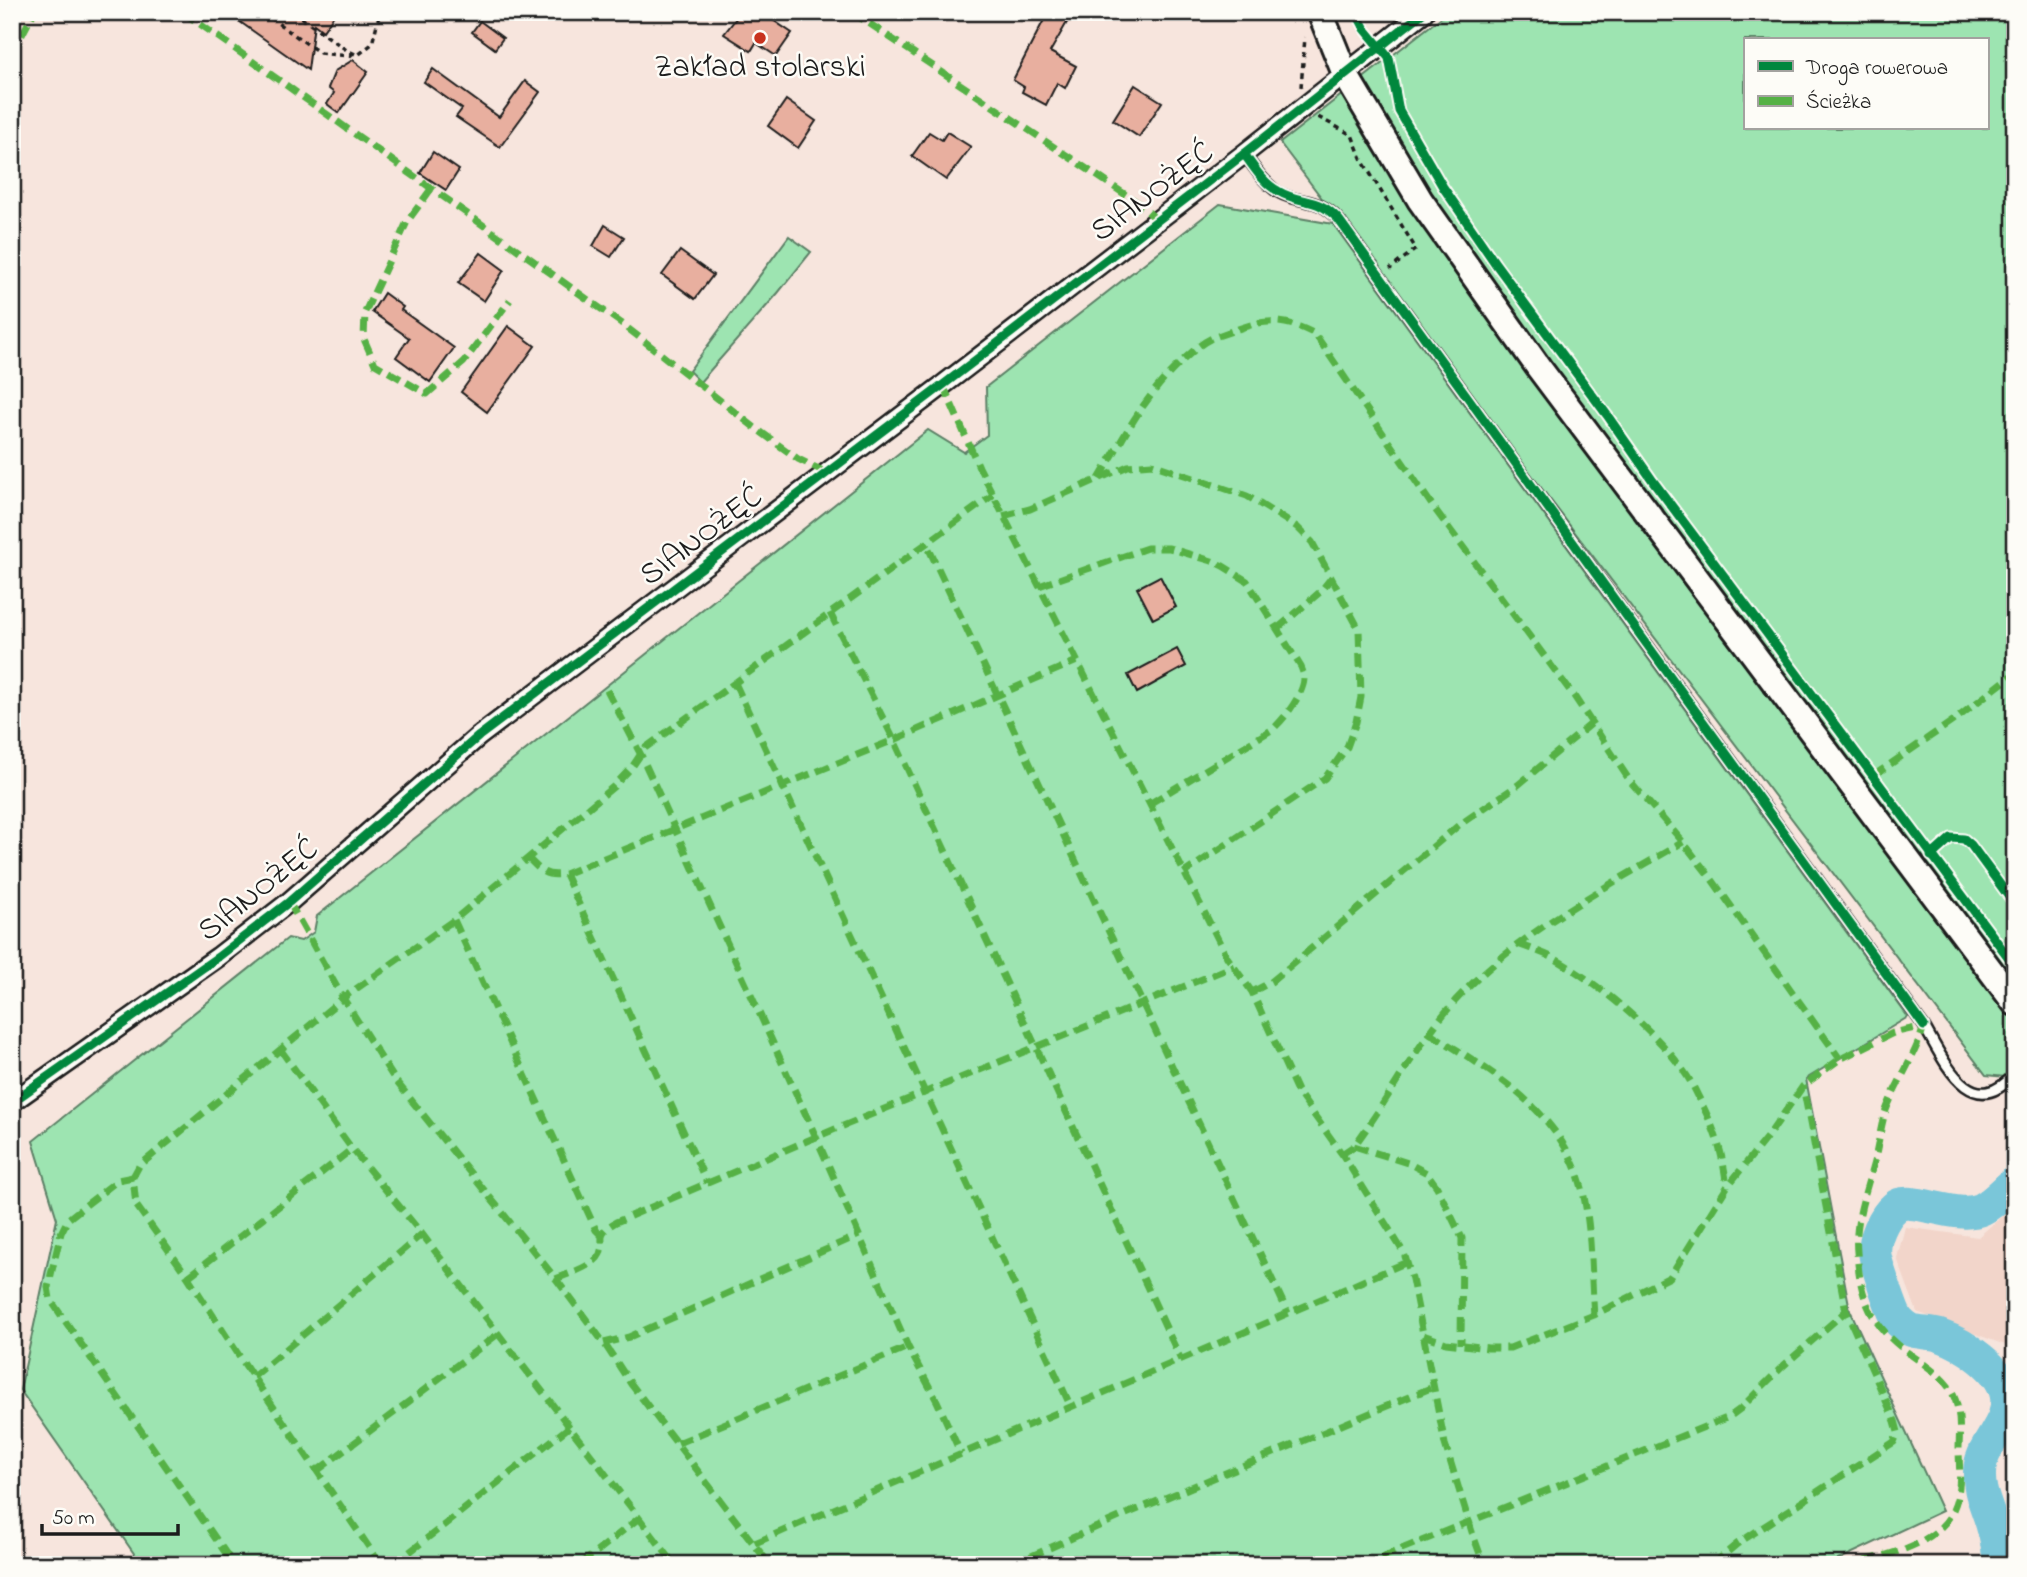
<svg xmlns="http://www.w3.org/2000/svg" width="2027" height="1577" font-family="'Indie Flower',sans-serif">
  <rect width="100%" height="100%" fill="#f7e5dd"/>
  <filter id="ink" filterUnits="userSpaceOnUse"><feTurbulence type="fractalNoise" baseFrequency=".0143" numOctaves="2"/><feDisplacementMap in="SourceGraphic" scale="14" xChannelSelector="R" yChannelSelector="G"/><feConvolveMatrix kernelMatrix="1 2 1 2 8 2 1 2 1" color-interpolation-filters="sRGB"/></filter>
  <g filter="url(#ink)">
    <polygon fill="#f2d5ca" points="2015,1205 2015,1363 2005,1345 1917,1312 1897,1258 1905,1227 1978,1237"/>
    <g fill="#9de4b1" stroke="#5c8066" stroke-width="2" fill-rule="evenodd">
      <path d="M1448,12H2015V1078L1986,1075L1280,143ZM1745,40H1987V128H1745Z"/>
      <polygon points="1220,204 1333,224 1908,1017 1806,1079 1850,1310 1942,1511 1827,1565 142,1565 20,1390 57,1219 33,1141 288,938 301,941 314,932 317,916 928,430 964,452 987,435 986,387"/>
      <polygon points="789,236 811,252 778,293 700,382 689,371"/>
    </g>
    <g fill="none" stroke-linecap="round" stroke-linejoin="round">
      <path stroke="#7ac6d9" stroke-width="33" d="M2000,1565C1998,1553 1997,1540 1993,1528C1987,1505 1977,1492 1980,1467C1984,1441 2012,1422 2006,1394C2001,1368 1964,1344 1941,1336C1931,1332 1919,1334 1910,1330C1906,1328 1900,1323 1898,1320C1893,1314 1876,1263 1875,1255C1873,1240 1883,1217 1895,1207C1910,1194 1956,1221 1982,1209C1994,1203 2005,1190 2015,1182"/>
    </g>
    <g fill="#e8af9f" stroke="#1c1c1c" stroke-width="2">
      <polygon points="226,12 336,12 323,31 314,24 308,70"/>
      <polygon points="741,12 761,12 792,33 776,56 756,43 751,51 724,34"/>
      <polygon points="1048,12 1073,12 1050,52 1076,66 1065,88 1057,83 1046,105 1022,92 1024,87 1013,80"/>
      <polygon points="480,21 503,38 495,49 472,32"/>
      <polygon points="353,60 368,72 339,113 327,104 334,93 328,88 335,71"/>
      <polygon points="433,69 499,117 525,81 540,92 500,147 456,117 462,109 424,82"/>
      <polygon points="1135,85 1162,102 1139,137 1113,120"/>
      <polygon points="786,100 816,121 798,148 768,126"/>
      <polygon points="929,132 942,140 947,132 971,147 946,180 912,156"/>
      <polygon points="433,152 459,170 446,190 420,173"/>
      <polygon points="605,225 624,237 611,257 593,246"/>
      <polygon points="680,251 713,275 695,299 662,275"/>
      <polygon points="481,253 504,270 484,301 458,283"/>
      <polygon points="384,293 403,307 401,310 454,348 430,382 396,357 409,338 372,312"/>
      <polygon points="508,326 535,346 487,412 461,392"/>
      <polygon points="1160,576 1176,607 1153,619 1137,588"/>
      <polygon points="1177,649 1186,666 1137,693 1128,675"/>
    </g>
    <g fill="none" stroke-linecap="round" stroke-linejoin="round">
      <g stroke="#1c1c1c" stroke-width="14">
        <path id="lane" d="M1244,154C1254,167 1264,183 1278,192C1301,205 1318,196 1339,220L1924,1026C1945,1062 1970,1123 2015,1074"/>
      </g>
      <g stroke="#1c1c1c" stroke-width="23">
        <polyline id="street" points="12,1102 218,957 289,902 479,736 943,385 1244,154 1424,12"/>
      </g>
      <g stroke="#1c1c1c" stroke-width="30">
        <polyline id="secondary" points="1320,12 1345,74 1420,200 1539,368 2015,1003"/>
      </g>
      <g stroke="#1c1c1c" stroke-width="3.5" stroke-dasharray="5 5" stroke-linecap="butt">
        <polyline points="262,12 320,53 350,56 353,53"/>
        <polyline points="293,12 348,51 358,55 372,44 380,12"/>
        <polyline points="1301,87 1305,37"/>
        <polyline points="1318,117 1352,135 1362,160 1416,249 1390,269"/>
      </g>
      <use href="#lane" stroke="#fdfcf7" stroke-width="9"/>
      <use href="#street" stroke="#fdfcf7" stroke-width="18"/>
      <use href="#secondary" stroke="#fdfcf7" stroke-width="24"/>
      <g stroke="#55b145" stroke-width="7" stroke-dasharray="14 7" stroke-linecap="butt">
        <polyline points="183,12 621,323 754,427 798,459 827,473"/>
        <polyline points="852,12 1138,203 1157,220"/>
        <polyline points="12,54 34,12"/>
        <polyline points="431,189 407,222 365,312 364,339 375,364 427,394 464,362 510,300"/>
        <polyline points="943,385 979,467 1227,957 1252,992 1297,1091 1342,1154 1404,1253 1412,1279 1445,1444 1472,1532 1484,1565"/>
        <path d="M1099,479C1125,435 1144,396 1182,361C1191,353 1201,343 1212,338C1220,335 1229,332 1238,329C1268,318 1286,319 1315,334L1434,508L1574,696L1630,781L1683,842L1711,878L1840,1059"/>
        <polyline points="1003,516 1030,509 1128,466 1152,464 1247,496 1297,527 1312,542 1359,629 1361,697 1356,722 1347,747 1325,778 1184,873"/>
        <polyline points="929,549 1288,1313"/>
        <path d="M1039,586L1147,548H1169L1212,561L1223,566L1247,581L1301,667C1302,670 1304,674 1304,678C1304,694 1284,719 1273,729L1149,804"/>
        <polyline points="830,613 894,740 1181,1360"/>
        <polyline points="1277,629 1320,592 1332,577"/>
        <polyline points="735,683 1071,1407"/>
        <polyline points="607,690 641,755 816,1137 908,1347 937,1401 961,1454"/>
        <polyline points="1873,776 1957,718 2015,673"/>
        <path d="M528,858C542,872 545,877 565,874L894,740L1077,661"/>
        <polyline points="565,874 707,1183"/>
        <polyline points="289,902 343,998 395,1080 556,1279 604,1343 631,1384 770,1565"/>
        <polyline points="454,920 596,1230 601,1235"/>
        <path d="M1518,944C1531,949 1545,953 1557,960C1598,983 1659,1034 1685,1073C1690,1080 1694,1088 1698,1096C1715,1130 1722,1149 1727,1187"/>
        <polyline points="1252,992 1271,982 1459,825 1518,785 1591,724"/>
        <path d="M1430,1033C1497,1075 1570,1116 1585,1202C1592,1238 1591,1278 1594,1315"/>
        <polyline points="280,1049 352,1149 422,1234 675,1565"/>
        <polyline points="1354,1146 1408,1163 1427,1173 1437,1187 1462,1238 1461,1344"/>
        <path d="M1342,1154L1354,1146C1389,1099 1416,1045 1455,1001C1519,932 1603,889 1683,842"/>
        <polyline points="133,1177 118,1180 68,1219 61,1233 48,1287 50,1299 234,1565"/>
        <polyline points="188,1277 352,1149"/>
        <path d="M556,1279C567,1274 595,1266 600,1254C606,1236 594,1235 616,1222L816,1137L1234,966"/>
        <path d="M1423,1335L1446,1343L1488,1348H1510L1594,1315L1670,1277L1727,1187L1771,1132L1803,1086L1840,1059L1893,1033L1924,1026C1915,1057 1896,1083 1885,1113C1881,1126 1879,1141 1876,1154C1868,1187 1854,1219 1857,1252C1860,1298 1870,1324 1907,1352C1921,1362 1937,1372 1948,1386C1961,1403 1960,1426 1959,1447C1959,1462 1961,1479 1958,1494C1949,1545 1891,1553 1850,1565"/>
        <polyline points="604,1343 629,1337 859,1235"/>
        <polyline points="253,1377 422,1234"/>
        <polyline points="678,1443 908,1347"/>
        <polyline points="317,1471 498,1334"/>
        <polyline points="755,1543 1407,1262"/>
        <polyline points="381,1565 253,1377 188,1277 136,1205 133,1177 139,1166 343,998 454,920 613,787 632,767 645,748 993,495"/>
        <polyline points="393,1565 569,1427"/>
        <polyline points="580,1565 639,1518"/>
        <polyline points="1011,1565 1124,1515 1433,1387"/>
        <polyline points="1362,1565 1729,1417 1740,1409 1782,1367 1846,1311"/>
        <polyline points="1712,1565 1737,1544 1894,1442 1898,1432 1895,1421 1846,1311 1803,1086"/>
      </g>
      <g stroke="#fdfcf7" stroke-width="13">
        <g id="cycleway">
          <polyline points="1356,12 1365,29 1389,58 1399,111 1443,187 1495,263 1607,415 1653,481 2015,966"/>
          <path d="M1244,154C1254,167 1263,183 1278,191C1301,205 1318,196 1339,220L1924,1026"/>
          <polyline points="1931,856 1951,838 1964,839 1971,845 2015,905"/>
          <polyline points="12,1102 218,957 289,902 479,736 943,385 1244,154 1424,12"/>
        </g>
      </g>
      <use href="#cycleway" stroke="#00873e" stroke-width="9"/>
    </g>
  </g>
  <circle fill="#c8321e" stroke="#fdfcf7" stroke-width="2.5" cx="760" cy="38" r="7"/>
  <g text-anchor="middle" dominant-baseline="central" stroke-width="5" stroke-linejoin="round" paint-order="stroke">
    <g font-size="32" fill="#1c1c1c" stroke="#fdfcf7">
      <text x="760" y="68">Zakład stolarski</text>
    </g>
    <g font-size="32" fill="#1c1c1c" stroke="#fdfcf7">
      <text transform="translate(1153 193) rotate(-37)">SIANOŻĘĆ</text>
      <text transform="translate(702 537) rotate(-37)">SIANOŻĘĆ</text>
      <text transform="translate(259 891) rotate(-39)">SIANOŻĘĆ</text>
    </g>
  </g>
  <rect width="2027" height="1577" fill="none" stroke="#fdfcf7" stroke-width="42"/>
  <rect x="21" y="21" width="1985" height="1535" fill="none" stroke="#1c1c1c" stroke-width="2.5" filter="url(#ink)"/>
  <rect x="1744" y="38" width="245" height="91" fill="#fdfcf7" stroke="#a3a29f" stroke-width="2"/>
  <rect x="1758" y="61" width="35" height="10" fill="#00873e" stroke="#a3a29f" stroke-width="2"/>
  <text x="1806" y="74" font-size="21" fill="#1c1c1c">Droga rowerowa</text>
  <rect x="1758" y="96" width="35" height="10" fill="#55b145" stroke="#a3a29f" stroke-width="2"/>
  <text x="1806" y="108" font-size="21" fill="#1c1c1c">Ścieżka</text>
  <path d="M42 1524v10h136v-10" fill="none" stroke="#1c1c1c" stroke-width="3.5"/>
  <text x="52" y="1524" font-size="21" fill="#1c1c1c" stroke="#fdfcf7" stroke-width="5" paint-order="stroke">50 m</text>
</svg>
